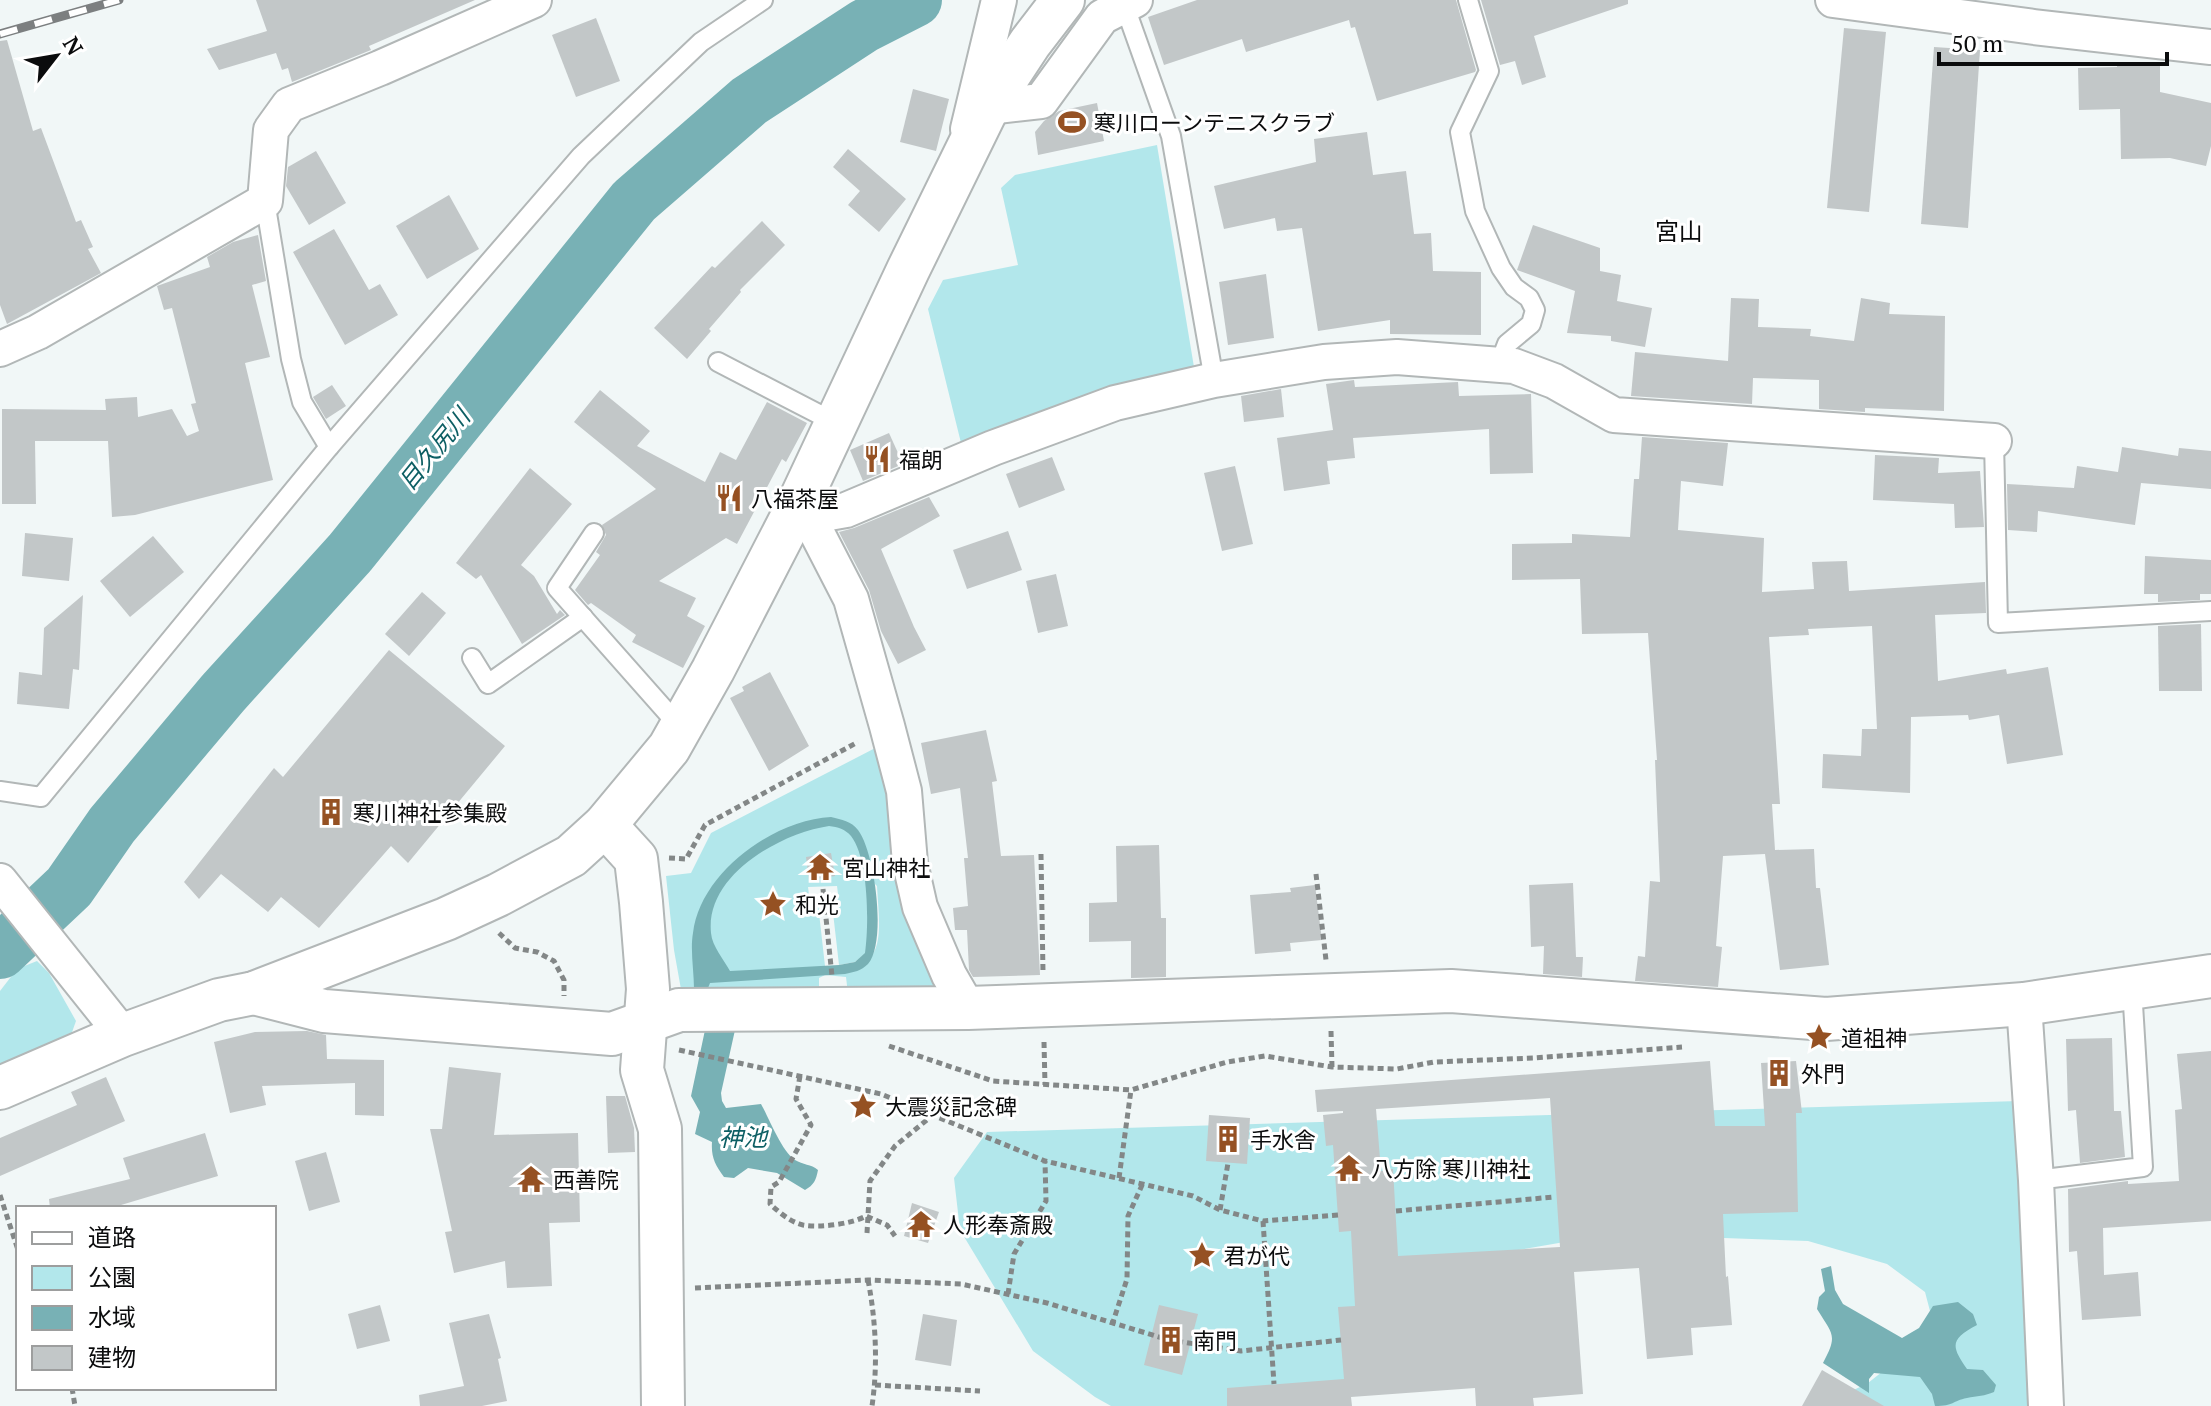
<svg xmlns="http://www.w3.org/2000/svg" width="2211" height="1406" font-family="'PT Serif','Noto Sans JP',serif">
  <rect width="100%" height="100%" fill="#f1f7f7"/>
  <g fill="#b2e7eb" fill-rule="evenodd">
    <polygon points="1157,145 1194,367 1119,386 962,447 928,309 943,280 1018,265 1001,188 1015,175"/>
    <path d="M883,744L948,992L848,994L846,977L825,975L819,978V993L682,995L674,950L666,876L691,873L711,833ZM874,883L877,886C880,936 888,971 826,975L817,895H809L808,887L837,886L838,894L831,895L839,965L855,962L866,953Z"/>
    <polygon points="37,961 49,973 76,1021 71,1035 0,1069 0,991 17,969"/>
    <polygon points="2019,1101 2034,1406 1821,1406 1868,1383 1935,1330 1925,1292 1887,1264 1808,1241 1611,1234 1467,1259 1330,1406 1111,1406 1095,1397 1033,1351 960,1230 954,1178 987,1132"/>
  </g>
  <g fill="#78b1b5" fill-rule="evenodd">
    <path d="M831,817C842,820 851,821 858,830C875,852 887,942 868,964C861,971 854,972 845,974L710,983L708,988L694,989C694,971 690,950 693,933C700,873 773,820 831,817ZM829,826C838,827 845,829 851,836C869,859 869,925 865,953L855,962L839,965L730,971C724,960 712,946 711,933C705,875 781,833 829,826Z"/>
    <path d="M705,1030H735L721,1093L722,1101L726,1108L761,1104C769,1118 782,1152 795,1160C803,1165 811,1164 818,1170C816,1180 814,1185 805,1190L777,1173L748,1168L734,1178L724,1177C715,1165 711,1157 712,1142L695,1134L700,1112L691,1096Z"/>
    <path d="M1831,1266L1835,1290L1843,1304L1902,1338L1919,1328L1933,1306L1958,1302L1973,1314L1977,1325C1951,1339 1950,1345 1967,1369L1983,1370L1996,1385L1994,1392C1985,1396 1977,1396 1967,1398C1952,1401 1954,1406 1935,1406L1932,1394L1920,1377L1874,1373L1869,1379V1393L1823,1363C1838,1335 1833,1335 1817,1309L1819,1297L1825,1291L1821,1269Z"/>
  </g>
  <g fill="none" stroke-linecap="round" stroke-linejoin="round">
    <polyline stroke="#78b1b5" stroke-width="54" points="0,952 69,887 112,825 223,693 350,553 634,201 749,101 864,26 915,0"/>
  </g>
  <g fill="#c2c7c8" fill-rule="evenodd">
    <polygon points="256,0 475,0 369,46 371,50 292,82 288,68 282,70 276,53 219,70 207,49 267,31"/>
    <polygon points="1197,0 1456,0 1476,70 1475,72 1377,101 1355,27 1351,28 1349,20 1246,52 1242,39 1164,65 1148,17"/>
    <polygon points="1481,0 1628,0 1628,4 1534,36 1546,77 1522,85 1515,61 1500,65"/>
    <polygon points="596,18 620,81 576,97 552,35"/>
    <polygon points="1844,28 1886,32 1869,212 1827,208"/>
    <polygon points="7,40 33,131 41,128 76,222 81,220 93,247 88,249 101,273 7,324 0,305 0,41"/>
    <polygon points="1934,47 1980,50 1968,228 1921,224"/>
    <polygon points="2117,62 2160,63 2160,92 2211,103 2211,146 2206,166 2170,158 2121,159 2120,109 2079,110 2078,68 2117,67"/>
    <polygon points="913,89 949,99 936,151 900,142"/>
    <polygon points="1097,103 1104,141 1038,155 1035,132 1044,121 1059,111"/>
    <polygon points="1367,132 1373,175 1406,171 1414,234 1431,233 1433,271 1481,272 1481,335 1390,334 1390,320 1318,331 1302,228 1277,231 1275,218 1224,229 1214,186 1316,162 1314,139"/>
    <polygon points="848,149 906,199 879,232 848,205 860,191 833,167"/>
    <polygon points="316,151 346,203 309,225 286,186 288,167"/>
    <polygon points="449,195 479,249 427,279 396,226"/>
    <polygon points="762,221 785,245 740,290 741,292 709,329 711,331 687,359 654,328 712,266 715,268"/>
    <polygon points="1533,225 1600,248 1600,271 1621,275 1617,301 1652,308 1645,347 1611,341 1611,336 1567,333 1575,291 1517,270"/>
    <polygon points="334,229 369,290 380,284 398,315 345,345 293,252"/>
    <polygon points="258,235 266,281 252,285 270,357 245,363 273,480 135,515 112,517 108,441 35,441 36,504 2,504 2,409 106,410 105,399 137,397 138,417 172,409 187,436 199,431 191,404 196,403 172,308 164,310 157,286 210,267 207,257 233,242"/>
    <polygon points="1266,274 1274,338 1228,345 1219,282"/>
    <polygon points="1731,298 1759,299 1758,327 1811,329 1810,336 1854,341 1861,298 1890,303 1889,314 1945,316 1944,411 1865,408 1865,412 1819,409 1819,380 1753,378 1752,404 1631,396 1635,352 1728,361"/>
    <polygon points="1354,380 1355,387 1458,382 1459,396 1531,394 1533,473 1490,474 1489,429 1353,438 1355,458 1327,461 1330,484 1284,491 1277,438 1333,430 1326,384"/>
    <polygon points="332,385 346,406 326,419 313,397"/>
    <polygon points="1281,389 1284,417 1244,422 1241,396"/>
    <polygon points="600,390 650,431 637,446 705,482 720,452 736,460 767,402 807,423 786,462 782,459 737,544 726,538 659,581 696,598 687,616 705,626 683,668 632,642 636,635 591,603 588,605 575,590 600,555 596,552 606,535 602,525 656,489 574,422"/>
    <polygon points="889,433 903,464 863,481 850,450"/>
    <polygon points="1642,437 1728,443 1723,486 1681,481 1678,530 1764,538 1762,592 1814,589 1812,562 1847,561 1849,591 1985,582 1986,613 1935,615 1938,681 2006,669 2007,674 2048,667 2063,755 2007,764 1999,715 1969,720 1968,715 1911,717 1910,793 1822,788 1823,754 1861,756 1862,729 1877,729 1872,626 1808,629 1809,635 1769,637 1780,804 1772,804 1775,850 1814,849 1816,888 1820,888 1829,965 1780,970 1765,854 1723,856 1716,946 1722,947 1718,987 1635,981 1638,956 1645,957 1650,881 1660,882 1655,760 1657,760 1648,633 1582,634 1580,579 1512,580 1512,544 1572,543 1572,534 1630,537 1634,479 1639,479"/>
    <polygon points="2122,447 2178,456 2179,448 2211,451 2211,489 2141,483 2135,525 2038,511 2037,532 2008,530 2007,484 2074,488 2077,466 2118,472"/>
    <polygon points="1875,455 1939,458 1938,473 1980,471 1984,527 1955,528 1954,504 1873,500"/>
    <polygon points="1052,457 1065,490 1019,508 1006,474"/>
    <polygon points="1235,466 1253,544 1222,551 1204,473"/>
    <polygon points="530,468 572,504 521,565 534,576 557,614 560,610 565,615 522,644 481,575 476,579 456,563"/>
    <polygon points="929,497 940,516 881,549 914,627 926,650 898,664 881,631 869,590 839,532 854,528"/>
    <polygon points="1008,531 1022,570 967,589 953,550"/>
    <polygon points="25,533 73,538 69,581 22,576"/>
    <polygon points="153,536 184,572 130,617 100,581"/>
    <polygon points="2145,556 2211,560 2211,594 2200,594 2200,600 2158,602 2158,594 2144,594"/>
    <polygon points="1056,574 1068,626 1038,633 1026,581"/>
    <polygon points="422,592 446,613 409,656 385,634"/>
    <polygon points="83,595 79,670 73,669 69,709 17,704 19,672 42,675 44,628"/>
    <polygon points="2201,624 2202,691 2159,691 2158,626"/>
    <polygon points="389,650 505,746 408,863 391,846 319,928 281,897 268,912 221,874 199,899 184,882 274,768 283,777"/>
    <polygon points="770,672 809,746 769,771 730,698 744,691 742,687"/>
    <polygon points="986,730 997,781 992,782 1001,856 1034,855 1040,975 973,977 969,970 967,930 955,930 953,908 968,906 964,858 968,858 960,788 931,794 921,743"/>
    <polygon points="1159,845 1161,918 1166,918 1166,977 1131,978 1131,941 1089,942 1089,903 1117,902 1116,846"/>
    <polygon points="831,853 835,876 809,880 806,857"/>
    <polygon points="1573,883 1576,957 1583,957 1582,977 1543,974 1544,946 1531,947 1529,885"/>
    <polygon points="1315,885 1322,940 1290,943 1291,951 1255,954 1250,895 1291,892 1290,888"/>
    <polygon points="307,1031 326,1035 327,1059 384,1060 384,1116 355,1115 355,1083 262,1086 266,1105 230,1113 214,1042 255,1032"/>
    <polygon points="2112,1038 2114,1111 2121,1111 2125,1157 2080,1163 2076,1110 2068,1111 2066,1039"/>
    <polygon points="2211,1051 2211,1221 2103,1228 2104,1275 2138,1272 2141,1316 2082,1320 2077,1251 2069,1252 2068,1189 2128,1181 2128,1184 2179,1181 2175,1110 2182,1109 2177,1054"/>
    <path d="M1710,1061L1715,1126H1765L1761,1063L1796,1061L1802,1113H1796L1798,1212L1723,1214L1726,1277L1728,1276L1732,1325L1691,1328L1693,1355L1647,1359L1639,1268L1574,1272L1583,1394L1533,1398L1534,1406H1476L1475,1388L1351,1397L1352,1406H1227V1388L1344,1379L1338,1307L1355,1306L1351,1231L1339,1232L1333,1145L1326,1146L1323,1115L1343,1113V1111L1317,1112L1315,1090ZM1550,1098L1560,1247L1398,1256L1393,1169L1381,1171L1376,1109Z"/>
    <polygon points="449,1067 501,1073 494,1135 578,1133 580,1222 549,1223 552,1286 507,1288 505,1261 454,1273 445,1232 452,1231 430,1129 442,1129"/>
    <polygon points="106,1077 125,1121 0,1176 0,1138 77,1105 71,1092"/>
    <polygon points="606,1096 625,1096 634,1128 635,1152 608,1153"/>
    <polygon points="1209,1115 1250,1118 1247,1164 1206,1161"/>
    <polygon points="205,1133 218,1176 111,1208 50,1208 49,1199 130,1179 123,1158"/>
    <polygon points="326,1152 340,1202 309,1211 295,1161"/>
    <polygon points="912,1203 939,1212 928,1243 904,1236"/>
    <polygon points="380,1305 390,1341 357,1349 348,1314"/>
    <polygon points="1159,1305 1198,1314 1182,1375 1144,1365"/>
    <polygon points="489,1314 501,1358 498,1359 507,1401 482,1406 420,1406 419,1395 464,1386 449,1323"/>
    <polygon points="923,1314 957,1320 951,1366 915,1360"/>
    <polygon points="1822,1370 1884,1406 1802,1406"/>
  </g>
  <g fill="none" stroke-linecap="round" stroke-linejoin="round">
    <g stroke="#b2b7b7" stroke-width="22">
      <g id="service">
        <polyline points="1468,0 1489,71 1460,132 1475,211 1501,268 1514,287 1529,298 1535,310 1531,324 1507,344 1499,365"/>
        <polyline points="1124,4 1171,136 1214,380"/>
        <polyline points="265,201 291,359 302,402 329,447"/>
        <polyline points="718,362 836,423"/>
        <polyline points="1994,441 1998,623 2211,611"/>
        <polyline points="594,533 557,588 680,727"/>
        <polyline points="472,658 488,684 583,617"/>
        <polyline points="0,791 41,797 329,447 581,156 701,42 763,0"/>
        <polyline points="2036,1180 2143,1167 2132,988"/>
      </g>
    </g>
    <g stroke="#b2b7b7" stroke-width="38">
      <g id="minor">
        <polyline points="1833,0 2034,27 2211,47"/>
        <polyline points="988,107 1041,101 1102,17 1135,0"/>
        <polyline points="968,129 999,0"/>
        <polyline points="0,349 38,332 265,201 271,130 289,105 380,68 534,0"/>
        <polyline points="795,511 812,516 846,510 993,448 1115,403 1214,380 1324,362 1397,357 1514,366 1554,381 1614,415 1994,441"/>
        <polyline points="812,516 818,535 851,599 887,726 904,791 910,863 920,907 949,975 968,1008"/>
        <polyline points="0,881 123,1035"/>
        <polyline points="2024,1004 2036,1180 2046,1406"/>
      </g>
    </g>
    <g stroke="#b2b7b7" stroke-width="46">
      <g id="tertiary">
        <polyline points="605,825 636,859 641,902 648,989 642,1070 660,1129 663,1406"/>
        <polyline points="254,993 324,1011 612,1034 679,1010 968,1008 1451,991 1826,1019 2024,1004 2211,976"/>
        <polyline points="0,1088 123,1035 219,1000 254,993 446,919 498,895 571,856 605,825 669,748 713,670 795,511 908,270 988,107 1030,43 1063,0"/>
      </g>
    </g>
    <g stroke="#838787" stroke-width="5" stroke-dasharray="6 4" stroke-linecap="butt">
      <polyline points="1041,854 1043,972"/>
      <polyline points="669,858 686,859 705,825 858,742"/>
      <polyline points="1316,874 1326,960"/>
      <polyline points="823,889 832,976"/>
      <polyline points="499,933 515,948 537,952 554,961 564,980 564,996"/>
      <polyline points="1331,1031 1332,1067"/>
      <polyline points="1044,1042 1045,1085"/>
      <polyline points="889,1046 993,1081 1131,1090 1227,1062 1265,1056 1332,1067 1397,1069 1434,1062 1534,1058 1682,1047"/>
      <polyline points="679,1050 881,1094 1045,1161 1193,1196 1220,1210 1263,1221 1338,1215"/>
      <path d="M800,1076L796,1099L811,1125L779,1182L771,1187L770,1204C779,1212 790,1222 803,1225C820,1228 852,1224 866,1216L887,1225L895,1236"/>
      <polyline points="1119,1178 1131,1090"/>
      <polyline points="0,1195 18,1250"/>
      <polyline points="1220,1210 1228,1163"/>
      <polyline points="1396,1211 1554,1197"/>
      <polyline points="1263,1221 1274,1384"/>
      <polyline points="867,1233 870,1181 895,1146 933,1115"/>
      <path d="M868,1280C876,1321 878,1365 872,1406"/>
      <polyline points="695,1288 868,1280 961,1284 1047,1303 1169,1340 1241,1351 1341,1340"/>
      <polyline points="1008,1294 1014,1254 1046,1201 1045,1161"/>
      <polyline points="1112,1325 1127,1279 1128,1216 1143,1183"/>
      <polyline points="875,1385 980,1391"/>
      <polyline points="72,1388 75,1406"/>
    </g>
    <use href="#service" stroke="#fff" stroke-width="18"/>
    <use href="#minor" stroke="#fff" stroke-width="34"/>
    <use href="#tertiary" stroke="#fff" stroke-width="42"/>
    <g stroke="#7c7f80" stroke-width="9">
      <polyline id="rail" points="0,34 119,0"/>
    </g>
    <use href="#rail" stroke="#fff" stroke-width="6" stroke-dasharray="18" stroke-linecap="butt"/>
  </g>
  <defs>
    <g id="stadium-bare" transform="scale(2.16)"><path d="M0-5a6.5 5 0 1 0 0 10a6.5 5 0 1 0 0-10ZM-3.5-1.8h7v3.6h-7Z" fill="#955123" stroke="#fff" stroke-width="2.5" paint-order="stroke"/></g>
    <g id="restaurant-bare" transform="scale(2.16)"><path d="M-5-6h1v4h1v-4h1v4h1v-4h1v5L-1.5 .5V6h-2V.5L-5-1ZM5-6V6H3V1.5H1.5Q1.5-4 5-6Z" fill="#955123" stroke="#fff" stroke-width="2.5" paint-order="stroke"/></g>
    <g id="building-bare" transform="scale(2.16)"><path d="M-4-6H4V6H1V3H-1V6H-4ZM-2.5-4.3h1.7v1.8h-1.7ZM.8-4.3h1.7v1.8H.8ZM-2.5-1h1.7V.8h-1.7ZM.8-1h1.7V.8H.8Z" fill="#955123" stroke="#fff" stroke-width="2.5" paint-order="stroke"/></g>
    <g id="temple-bare" transform="scale(2.16)"><path d="M0-6L5-2H3V0L6.5 2.5H4V6H1.5V3h-3V6H-4V2.5H-6.5L-3 0V-2H-5Z" fill="#955123" stroke="#fff" stroke-width="2.5" paint-order="stroke"/></g>
    <g id="sight-bare" transform="scale(2.16)"><path d="M0-6L1.8-2.2L6-1.7L2.9 1.2L3.7 5.4L0 3.3L-3.7 5.4L-2.9 1.2L-6-1.7L-1.8-2.2Z" fill="#955123" stroke="#fff" stroke-width="2.5" paint-order="stroke"/></g>
  </defs>
  <g fill-rule="evenodd">
    <use href="#stadium-bare" x="1072" y="122"/>
    <use href="#restaurant-bare" x="877" y="459"/>
    <use href="#restaurant-bare" x="729" y="498"/>
    <use href="#building-bare" x="331" y="812"/>
    <use href="#temple-bare" x="820" y="867"/>
    <use href="#sight-bare" x="773" y="904"/>
    <use href="#sight-bare" x="1819" y="1037"/>
    <use href="#building-bare" x="1779" y="1073"/>
    <use href="#sight-bare" x="863" y="1106"/>
    <use href="#building-bare" x="1228" y="1139"/>
    <use href="#temple-bare" x="1349" y="1168"/>
    <use href="#temple-bare" x="531" y="1179"/>
    <use href="#temple-bare" x="921" y="1224"/>
    <use href="#sight-bare" x="1202" y="1255"/>
    <use href="#building-bare" x="1171" y="1340"/>
  </g>
  <g text-anchor="middle" dominant-baseline="central" stroke-width="6" stroke-linejoin="round" paint-order="stroke">
    <g font-size="22" fill="#0b0c0d" stroke="#fff" text-anchor="start">
      <text x="1094" y="122">寒川ローンテニスクラブ</text>
      <text x="899" y="459">福朗</text>
      <text x="751" y="498">八福茶屋</text>
      <text x="353" y="812">寒川神社参集殿</text>
      <text x="842" y="867">宮山神社</text>
      <text x="795" y="904">和光</text>
      <text x="1841" y="1037">道祖神</text>
      <text x="1801" y="1073">外門</text>
      <text x="885" y="1106">大震災記念碑</text>
      <text x="1250" y="1139">手水舎</text>
      <text x="1371" y="1168">八方除 寒川神社</text>
      <text x="553" y="1179">西善院</text>
      <text x="943" y="1224">人形奉斎殿</text>
      <text x="1224" y="1255">君が代</text>
      <text x="1193" y="1340">南門</text>
    </g>
    <g font-size="24" fill="#0b0c0d" stroke="#fff">
      <text x="1679" y="231">宮山</text>
    </g>
    <g font-size="24" font-style="italic" fill="#0d5f64" stroke="#fff">
      <text transform="translate(434 449) rotate(-51)">目久尻川</text>
      <text x="743" y="1137">神池</text>
    </g>
  </g>
  <rect x="16" y="1206" width="260" height="184" fill="#ffffff" stroke="#9d9e9e" stroke-width="2"/>
  <rect x="32" y="1232" width="40" height="12" fill="#ffffff" stroke="#9d9e9e" stroke-width="2"/>
  <text x="88" y="1246" font-size="24" fill="#0b0c0d">道路</text>
  <rect x="32" y="1266" width="40" height="24" fill="#b2e7eb" stroke="#9d9e9e" stroke-width="2"/>
  <text x="88" y="1286" font-size="24" fill="#0b0c0d">公園</text>
  <rect x="32" y="1306" width="40" height="24" fill="#78b1b5" stroke="#9d9e9e" stroke-width="2"/>
  <text x="88" y="1326" font-size="24" fill="#0b0c0d">水域</text>
  <rect x="32" y="1346" width="40" height="24" fill="#c2c7c8" stroke="#9d9e9e" stroke-width="2"/>
  <text x="88" y="1366" font-size="24" fill="#0b0c0d">建物</text>
  <g transform="translate(56 56) rotate(59)" stroke="#ffffff" stroke-width="6" paint-order="stroke">
  <path d="M0-6L14 30L0 20L-14 30Z" fill="#0b0c0d"/>
  <text y="-12" font-size="22" font-weight="bold" text-anchor="middle" fill="#0b0c0d">N</text>
  </g>
  <path d="M1939 52v12h228v-12" fill="none" stroke="#0b0c0d" stroke-width="4"/>
  <text x="1951" y="52" font-size="24" fill="#0b0c0d" stroke="#ffffff" stroke-width="6" paint-order="stroke">50 m</text>
</svg>
